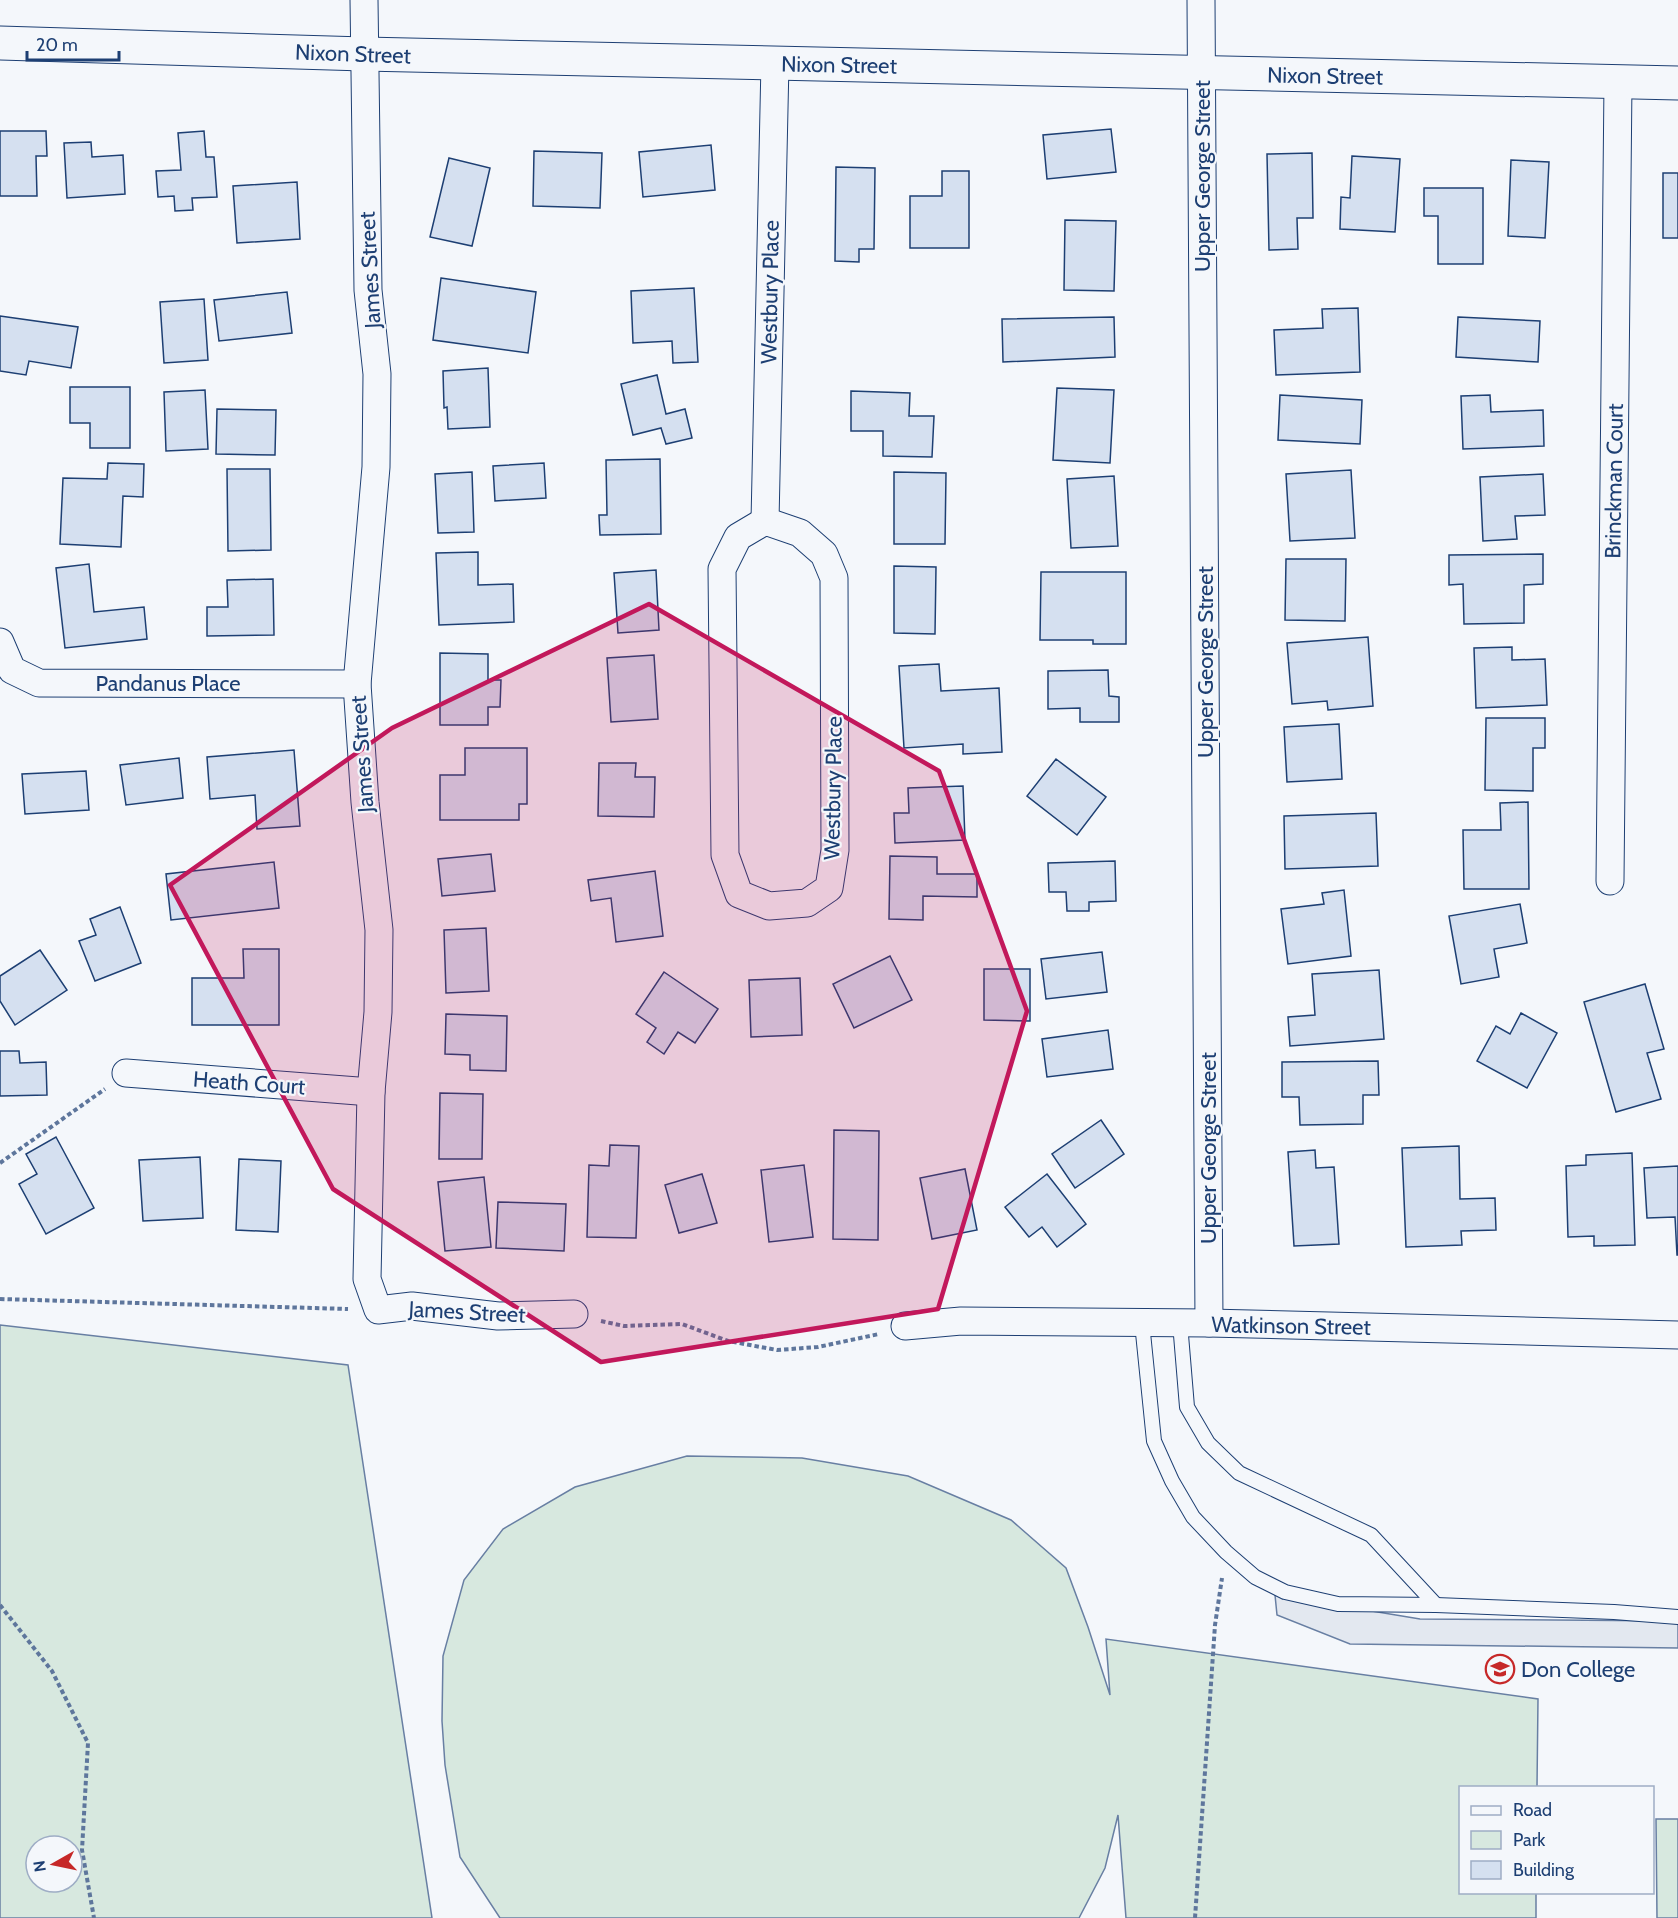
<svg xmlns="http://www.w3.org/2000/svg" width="1678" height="1918" font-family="Cabin,sans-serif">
  <rect width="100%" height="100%" fill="#f4f7fb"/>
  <g fill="#d7e8df" stroke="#687fa3" stroke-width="1.5" fill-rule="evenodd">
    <path d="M0,1325L348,1365L432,1918H0ZM36,1846H72V1882H36Z"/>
    <polygon points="687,1456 802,1458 908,1476 1011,1520 1066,1568 1088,1627 1110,1695 1106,1639 1538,1699 1537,1787 1460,1788 1460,1892 1536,1893 1536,1918 1126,1918 1118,1815 1105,1868 1079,1918 500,1918 460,1857 445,1765 442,1721 443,1656 464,1580 503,1529 575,1487"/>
    <polygon points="1656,1819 1678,1819 1678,1918 1657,1918"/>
  </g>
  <polygon fill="#e3e8f0" stroke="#687fa3" stroke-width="1.5" points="1275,1595 1420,1619 1678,1621 1678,1648 1350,1644 1277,1615"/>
  <g fill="#d5e0f0" stroke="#1d3f73" stroke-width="1.5">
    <polygon points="1111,129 1116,172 1047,179 1043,135"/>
    <polygon points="0,131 46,131 47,156 36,156 37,196 0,196"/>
    <polygon points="204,131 206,157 214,157 217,197 192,198 193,210 175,211 174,196 158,197 156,171 181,170 178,133"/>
    <polygon points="91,142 92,157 123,155 125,194 67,198 64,143"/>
    <polygon points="711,145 715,190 643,197 639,152"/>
    <polygon points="534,151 602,153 600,208 533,206"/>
    <polygon points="1312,153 1313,218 1297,218 1298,249 1269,250 1267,154"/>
    <polygon points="1352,156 1400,159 1395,232 1340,229 1341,197 1350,198"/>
    <polygon points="449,158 490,168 472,246 430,237"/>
    <polygon points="1511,160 1549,162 1545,238 1508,236"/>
    <polygon points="836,167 875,168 874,249 859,249 859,262 835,261"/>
    <polygon points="942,171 969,171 969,248 910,248 910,196 942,196"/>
    <rect x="1663" y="173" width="15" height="65"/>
    <polygon points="297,182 300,239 237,243 233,186"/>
    <polygon points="1424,188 1483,188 1483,264 1438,264 1438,216 1424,216"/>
    <polygon points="1065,220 1116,221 1114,291 1064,290"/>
    <polygon points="441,278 536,292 528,353 433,340"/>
    <polygon points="694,288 698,362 673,363 672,341 633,343 631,291"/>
    <polygon points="287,292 292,333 219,341 214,300"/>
    <polygon points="204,299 208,360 164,363 160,302"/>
    <polygon points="1358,308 1360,372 1276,375 1274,330 1323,328 1322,309"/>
    <polygon points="0,316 78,327 71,368 29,361 26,375 0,371"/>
    <polygon points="1114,317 1115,357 1003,362 1002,319"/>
    <polygon points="1458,317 1540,321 1538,362 1456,357"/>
    <polygon points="488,368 490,427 448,429 447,407 444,408 443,371"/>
    <polygon points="657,375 666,414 685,409 692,438 666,444 661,428 633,435 621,384"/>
    <polygon points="70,387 130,387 130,448 90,448 90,423 70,423"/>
    <polygon points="1057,388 1114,390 1110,463 1053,460"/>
    <polygon points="205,390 208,449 166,451 164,392"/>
    <polygon points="851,391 910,393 909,416 934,416 932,457 883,456 883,431 851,431"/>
    <polygon points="1280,395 1362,400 1360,444 1278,440"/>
    <polygon points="1490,395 1491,412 1543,410 1544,446 1463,449 1461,396"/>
    <polygon points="217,409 276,410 275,455 216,454"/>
    <polygon points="660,459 661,534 600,535 599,515 607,515 606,460"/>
    <polygon points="108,463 144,464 143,497 123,496 121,547 60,544 63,478 107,479"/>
    <polygon points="544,463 546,498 495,501 493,466"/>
    <polygon points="227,469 270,469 271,550 228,551"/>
    <polygon points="1351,470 1355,538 1290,541 1286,474"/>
    <polygon points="472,472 474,532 438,533 435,474"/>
    <polygon points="894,472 946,473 945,544 894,544"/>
    <polygon points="1543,474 1545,515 1515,516 1517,539 1483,541 1480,477"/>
    <polygon points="1114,476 1118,546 1071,548 1067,479"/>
    <polygon points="478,552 478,585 513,584 514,622 439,625 436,553"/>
    <polygon points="1543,554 1543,584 1524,585 1524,623 1464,624 1463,584 1449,585 1449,555"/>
    <polygon points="1286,559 1346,559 1345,621 1285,620"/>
    <polygon points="89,564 94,612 144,607 147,639 65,648 56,568"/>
    <polygon points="894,566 936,567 935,634 894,633"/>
    <polygon points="656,570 659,630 618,633 614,573"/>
    <polygon points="1041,572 1126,572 1126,644 1093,644 1093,640 1040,640"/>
    <polygon points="273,579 274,635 207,636 207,607 228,607 227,580"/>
    <polygon points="1368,637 1373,706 1328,710 1327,701 1292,704 1287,643"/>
    <polygon points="1512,647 1512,660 1545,659 1547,705 1476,708 1474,648"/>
    <polygon points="440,653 488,654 488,680 501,680 500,707 488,707 488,725 440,725"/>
    <polygon points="654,655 658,719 611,722 607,658"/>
    <polygon points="939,664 941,691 999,688 1002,752 963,754 963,744 904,748 899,666"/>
    <polygon points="1108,670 1109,696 1119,697 1119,722 1080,722 1080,708 1048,709 1048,671"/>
    <polygon points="1486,718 1545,718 1545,748 1533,748 1533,791 1485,790"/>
    <polygon points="1339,724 1342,779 1287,782 1284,727"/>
    <polygon points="465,748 527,748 527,804 519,804 519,820 440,820 440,775 465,775"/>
    <polygon points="294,750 300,826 257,829 255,795 210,799 207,757"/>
    <polygon points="179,758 183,798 126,805 120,765"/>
    <polygon points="1056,759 1106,797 1077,835 1027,796"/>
    <polygon points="599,763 636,763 635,777 655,777 654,817 598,816"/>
    <polygon points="86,771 89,810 25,814 22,774"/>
    <polygon points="963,786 965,840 895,843 894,813 909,813 908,788"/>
    <polygon points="1528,802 1529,889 1464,889 1463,830 1501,830 1500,803"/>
    <polygon points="1376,813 1378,866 1285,869 1284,816"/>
    <polygon points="491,854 495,891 442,896 438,859"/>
    <polygon points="890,856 937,857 937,874 977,874 977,897 923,896 923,920 889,919"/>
    <polygon points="1115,861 1116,901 1089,902 1089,911 1067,911 1066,892 1049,892 1048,863"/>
    <polygon points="274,862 279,908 171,920 166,874"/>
    <polygon points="655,871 663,936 616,942 611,898 591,901 588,880"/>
    <polygon points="1344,890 1351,956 1288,964 1281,909 1324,904 1322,893"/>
    <polygon points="1520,904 1527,943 1494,949 1499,977 1461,984 1449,916"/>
    <polygon points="120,907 141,963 95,981 79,941 96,935 90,919"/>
    <polygon points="486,928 489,991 446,993 444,930"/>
    <polygon points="243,949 279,949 279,1025 192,1025 192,978 244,978"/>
    <polygon points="40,950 67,990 15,1025 0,1001 0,976"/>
    <polygon points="1102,952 1107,992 1046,999 1041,959"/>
    <polygon points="890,956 912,1000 854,1028 833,984"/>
    <polygon points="984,969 1030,969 1030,1021 984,1020"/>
    <polygon points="1379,970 1384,1039 1290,1046 1288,1017 1315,1015 1312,974"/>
    <polygon points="664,972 718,1009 695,1043 678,1032 664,1054 647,1042 656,1028 636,1014"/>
    <polygon points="800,978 802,1035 751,1037 749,980"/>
    <polygon points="1645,984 1664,1049 1647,1053 1661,1099 1616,1112 1584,1002"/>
    <polygon points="1521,1013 1557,1033 1527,1088 1477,1061 1496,1026 1510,1034"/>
    <polygon points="446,1014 507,1016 506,1071 470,1070 470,1055 445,1054"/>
    <polygon points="1108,1030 1113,1069 1047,1077 1042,1039"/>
    <polygon points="0,1051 19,1051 20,1063 46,1062 47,1095 0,1096"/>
    <polygon points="1378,1061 1379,1095 1363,1095 1363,1124 1300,1125 1299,1097 1282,1097 1282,1062"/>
    <polygon points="440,1093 483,1094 482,1159 439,1159"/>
    <polygon points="1101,1120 1124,1154 1075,1188 1052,1154"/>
    <polygon points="834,1130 879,1131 878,1240 833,1239"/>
    <polygon points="56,1137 94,1208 46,1234 19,1184 37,1174 26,1154"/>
    <polygon points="610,1145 639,1146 636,1238 587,1237 589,1165 609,1166"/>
    <polygon points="1459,1146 1460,1199 1495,1198 1496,1230 1461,1231 1462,1245 1406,1247 1402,1148"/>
    <polygon points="1315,1150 1316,1168 1334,1167 1339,1244 1294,1246 1288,1152"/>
    <polygon points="1632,1153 1635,1245 1594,1246 1594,1236 1568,1237 1566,1166 1586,1165 1586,1155"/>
    <polygon points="200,1157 203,1218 143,1221 139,1160"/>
    <polygon points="239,1159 281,1161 278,1232 236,1230"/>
    <polygon points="804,1165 813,1237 769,1242 761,1170"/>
    <polygon points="1678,1166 1678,1255 1677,1255 1675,1217 1647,1218 1644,1168"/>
    <polygon points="965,1169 977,1230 932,1239 920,1178"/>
    <polygon points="702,1174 717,1223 679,1233 665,1185"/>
    <polygon points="1047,1174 1086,1224 1057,1247 1042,1227 1029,1237 1005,1207"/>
    <polygon points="484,1177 491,1247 445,1251 438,1182"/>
    <polygon points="498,1202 566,1204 564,1251 496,1248"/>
  </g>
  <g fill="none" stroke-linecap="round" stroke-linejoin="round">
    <g stroke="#1d3f73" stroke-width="16">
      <g id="lane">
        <polyline points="1142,1323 1154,1441 1172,1481 1193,1517 1226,1552 1255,1577 1285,1592 1338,1604 1436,1605 1614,1612 1678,1617"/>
        <polyline points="1180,1323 1187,1407 1208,1443 1239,1473 1371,1535 1436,1605"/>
      </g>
    </g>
    <g stroke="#1d3f73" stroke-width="29">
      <g id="street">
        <polyline points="364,0 368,290 377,374 376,467 357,684 365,802 379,930 378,1012 371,1092 367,1279 378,1310 412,1306 498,1316 574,1314"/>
        <polyline points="1201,0 1209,1323"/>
        <polygon points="765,521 800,533 824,554 834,578 835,850 829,888 807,903 769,906 739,894 725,855 722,569 738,537"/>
        <polyline points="765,521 775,63"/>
        <polyline points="0,642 12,670 39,683 357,684"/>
        <polyline points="1610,881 1618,82"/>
        <polyline points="126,1073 371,1092"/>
        <polyline points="905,1326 961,1321 1209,1323 1678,1335"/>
      </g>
    </g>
    <g stroke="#1d3f73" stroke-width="35">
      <polyline id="secondary" points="0,43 364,54 1678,83"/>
    </g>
    <g stroke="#5e769c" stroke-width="4" stroke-dasharray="4.5 3" stroke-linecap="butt">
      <polyline points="0,1163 105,1089"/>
      <polyline points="0,1299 348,1309"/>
      <polyline points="601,1321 624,1326 682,1324 728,1341 777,1350 818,1347 879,1334"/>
      <polyline points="0,1605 52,1671 88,1743 82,1850 94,1918"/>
      <polyline points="1195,1918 1215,1625 1222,1578"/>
    </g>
    <use href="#lane" stroke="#f4f7fb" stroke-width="14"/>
    <use href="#street" stroke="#f4f7fb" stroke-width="27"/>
    <use href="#secondary" stroke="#f4f7fb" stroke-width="33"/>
  </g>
  <path fill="#c2185b" fill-opacity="0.2" stroke="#c2185b" stroke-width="4.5" stroke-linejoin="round" d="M649,604L939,771L1027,1011L938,1309L601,1362L333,1189L170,885L392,728Z"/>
  <defs>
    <g id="school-ring" transform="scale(1.5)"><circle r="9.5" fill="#f4f7fb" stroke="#c62828" stroke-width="1.5"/><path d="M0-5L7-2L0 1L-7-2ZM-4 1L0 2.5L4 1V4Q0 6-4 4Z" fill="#c62828"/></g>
  </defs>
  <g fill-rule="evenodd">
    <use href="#school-ring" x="1500" y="1669"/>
  </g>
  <g text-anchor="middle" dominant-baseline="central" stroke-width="4.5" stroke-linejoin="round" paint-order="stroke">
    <g font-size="22" fill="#1d3f73" stroke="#f4f7fb">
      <text transform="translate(353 54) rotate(2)">Nixon Street</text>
      <text transform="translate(839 65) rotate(1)">Nixon Street</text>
      <text transform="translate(1325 76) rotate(1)">Nixon Street</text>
      <text transform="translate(1202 176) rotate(-90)">Upper George Street</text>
      <text transform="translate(370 270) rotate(-93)">James Street</text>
      <text transform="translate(770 292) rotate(-89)">Westbury Place</text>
      <text transform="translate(1614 481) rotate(-89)">Brinckman Court</text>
      <text transform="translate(1205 662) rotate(-90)">Upper George Street</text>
      <text x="168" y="683">Pandanus Place</text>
      <text transform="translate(362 754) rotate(-94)">James Street</text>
      <text transform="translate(833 788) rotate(-89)">Westbury Place</text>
      <text transform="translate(249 1083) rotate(4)">Heath Court</text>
      <text transform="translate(1208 1148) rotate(-90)">Upper George Street</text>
      <text transform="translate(467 1312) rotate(3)">James Street</text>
      <text transform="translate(1291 1326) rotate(1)">Watkinson Street</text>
    </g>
    <g font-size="22" fill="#1d3f73" stroke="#f4f7fb" text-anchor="start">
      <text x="1521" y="1669">Don College</text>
    </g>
  </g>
  <rect x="1459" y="1786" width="195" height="108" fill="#f4f7fb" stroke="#9eadc5" stroke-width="1.5"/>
  <rect x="1471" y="1806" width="30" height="9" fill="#f4f7fb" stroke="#9eadc5" stroke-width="1.5"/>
  <text x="1513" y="1816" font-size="18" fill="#1d3f73">Road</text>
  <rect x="1471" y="1831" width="30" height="18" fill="#d7e8df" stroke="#9eadc5" stroke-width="1.5"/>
  <text x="1513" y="1846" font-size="18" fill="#1d3f73">Park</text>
  <rect x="1471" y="1861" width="30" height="18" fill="#d5e0f0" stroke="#9eadc5" stroke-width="1.5"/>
  <text x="1513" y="1876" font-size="18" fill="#1d3f73">Building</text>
  <g transform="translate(54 1864) rotate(261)"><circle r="28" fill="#f4f7fb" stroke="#9eadc5" stroke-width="1.5"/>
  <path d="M0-4.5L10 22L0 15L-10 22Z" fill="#c62828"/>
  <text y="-9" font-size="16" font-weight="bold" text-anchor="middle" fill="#1d3f73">N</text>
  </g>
  <path d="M27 51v9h92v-9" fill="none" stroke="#1d3f73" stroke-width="3"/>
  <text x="36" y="51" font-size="18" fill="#1d3f73" stroke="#f4f7fb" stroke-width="4.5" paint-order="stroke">20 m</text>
</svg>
